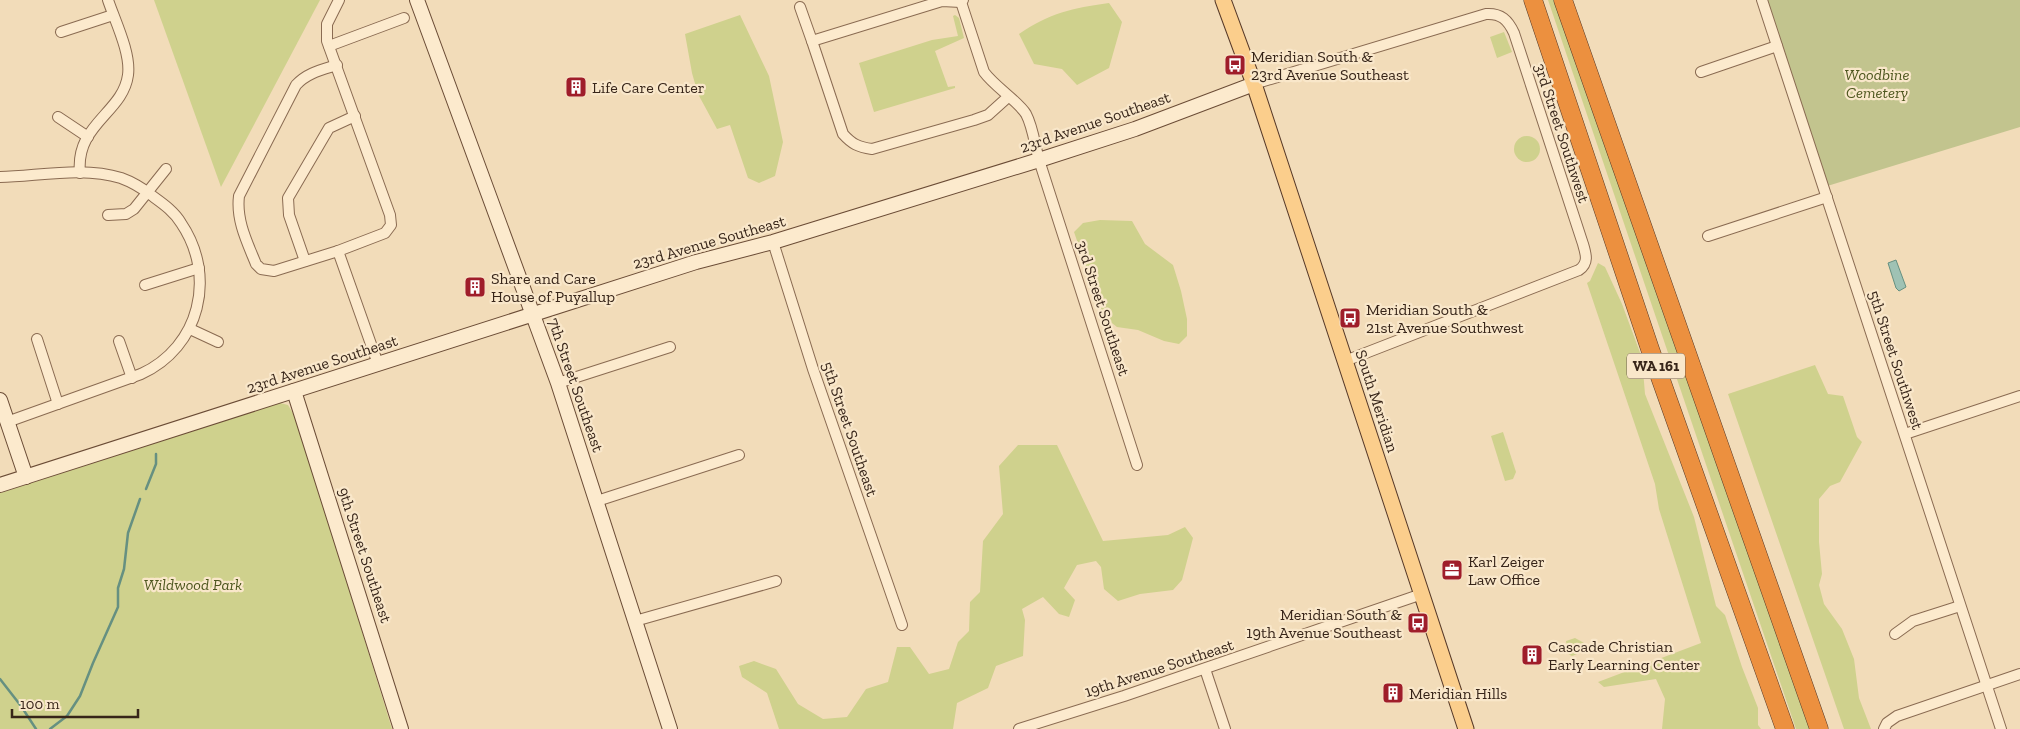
<svg xmlns="http://www.w3.org/2000/svg" width="2020" height="729" font-family="'Zilla Slab',serif">
  <rect width="100%" height="100%" fill="#f2dcb9"/>
  <g fill="#cfd18d">
    <polygon points="154,0 320,0 221,187"/>
    <polygon points="1548,0 1558,0 1810,729 1796,729"/>
    <path d="M1109,3L1122,22L1109,68L1077,85L1062,69L1034,64L1019,34C1050,13 1072,8 1109,3Z"/>
    <polygon points="740,15 769,76 783,142 775,176 759,183 748,178 730,125 717,129 698,94 692,73 685,34"/>
    <polygon points="955,15 959,18 964,38 935,51 948,87 955,86 955,88 874,112 859,63 932,40 958,36 953,16"/>
    <polygon points="1504,32 1512,52 1497,58 1490,37"/>
    <circle cx="1527" cy="149" r="13"/>
    <polygon points="1100,220 1132,221 1145,244 1173,265 1181,291 1187,319 1187,336 1179,344 1164,341 1138,330 1117,327 1103,316 1074,232 1083,223"/>
    <polygon points="1598,263 1605,267 1622,304 1642,358 1645,394 1694,517 1716,606 1725,615 1742,667 1758,708 1758,725 1761,729 1662,729 1665,699 1656,679 1604,687 1598,682 1701,643 1659,509 1655,484 1587,283 1590,281"/>
    <polygon points="1815,365 1828,394 1843,396 1857,437 1862,442 1840,482 1830,486 1819,499 1819,542 1822,574 1819,585 1824,604 1842,629 1854,659 1859,698 1871,729 1844,729 1728,394"/>
    <polygon points="280,403 288,405 297,420 392,729 0,729 0,493"/>
    <polygon points="1503,432 1516,472 1513,479 1505,481 1491,436"/>
    <polygon points="1018,445 1057,445 1103,541 1168,535 1185,527 1193,538 1182,580 1173,590 1140,594 1118,601 1104,589 1101,567 1096,561 1077,565 1064,588 1075,600 1069,617 1059,614 1043,597 1022,609 1025,620 1023,656 996,666 988,688 957,703 953,729 779,729 767,693 742,677 739,666 754,661 776,669 798,704 823,719 847,717 866,689 888,682 897,647 910,647 929,674 949,669 958,642 969,631 970,602 980,592 983,541 1003,514 999,466"/>
    <polygon points="1575,638 1586,644 1588,650 1572,656 1568,654 1566,641"/>
  </g>
  <polygon fill="#c2c48e" points="1762,0 2020,0 2020,127 1824,187"/>
  <polygon fill="#9fc2b4" stroke="#669081" points="1896,260 1906,287 1899,291 1896,288 1888,263"/>
  <g fill="none" stroke-linecap="round" stroke-linejoin="round">
    <g stroke="#669081" stroke-width="2.5">
      <polyline points="146,489 156,464 156,454"/>
      <polyline points="0,679 21,706 36,729"/>
      <polyline points="50,729 67,716 80,696 93,663 118,607 118,588 124,569 128,533 140,499"/>
    </g>
    <g stroke="#8a6b52" stroke-width="12">
      <g id="street">
        <polyline points="339,0 327,24 327,41 390,215 391,225 385,233 338,251 378,364"/>
        <path d="M963,0L961,2L942,1L812,41L843,134C852,144 858,147 872,149L974,120L988,115L1008,97"/>
        <polyline points="1762,0 2001,729"/>
        <path d="M961,2L984,72C995,87 1018,101 1026,114C1033,127 1035,146 1039,160L1137,465"/>
        <polyline points="800,7 812,41"/>
        <polyline points="61,32 113,15"/>
        <polyline points="329,46 404,18"/>
        <path d="M337,65C321,70 307,73 296,85L239,196C236,220 247,242 256,264L261,269L274,271L338,251"/>
        <polyline points="1701,72 1777,46"/>
        <path d="M1254,84L1486,14C1501,13 1508,20 1514,33L1583,244C1586,254 1589,263 1579,270L1345,361"/>
        <polyline points="58,117 88,137"/>
        <path d="M80,173C75,124 123,113 128,75C131,53 115,21 108,0"/>
        <path d="M0,177C39,176 83,166 121,178C132,182 142,188 151,195C162,203 174,211 181,223C217,276 200,347 141,374L7,422"/>
        <polyline points="108,215 126,214 134,209 166,169"/>
        <polyline points="1708,236 1827,197"/>
        <polyline points="773,242 813,369 902,625"/>
        <polyline points="305,261 289,215 288,198 329,128 355,116"/>
        <polyline points="145,285 199,268"/>
        <polyline points="190,329 218,342"/>
        <polyline points="37,339 58,404"/>
        <polyline points="119,341 132,378"/>
        <polyline points="558,383 670,347"/>
        <polyline points="1905,434 2020,396"/>
        <polyline points="597,501 739,455"/>
        <polyline points="635,621 776,581"/>
        <polyline points="1895,634 1913,621 1960,606"/>
        <polyline points="1205,669 1225,729"/>
        <polyline points="1019,729 1124,696 1422,594"/>
        <polyline points="1884,729 1887,723 1897,716 2020,674"/>
      </g>
    </g>
    <g stroke="#6b4c36" stroke-width="16">
      <g id="secondary">
        <polyline points="417,0 558,383 670,729"/>
        <polyline points="294,391 401,729"/>
        <polyline points="0,400 26,477"/>
        <polyline points="0,485 696,262 773,242 1039,160 1135,129 1254,84"/>
      </g>
    </g>
    <g stroke="#573928" stroke-width="17">
      <polyline id="primary" points="1223,0 1254,84 1466,729"/>
    </g>
    <g stroke="#573928" stroke-width="19">
      <g id="highway">
        <polyline points="1533,0 1650,349 1785,729"/>
        <polyline points="1563,0 1819,729"/>
      </g>
    </g>
    <use href="#street" stroke="#fceacd" stroke-width="10"/>
    <use href="#secondary" stroke="#fceacd" stroke-width="14"/>
    <use href="#primary" stroke="#fbce8c" stroke-width="15"/>
    <use href="#highway" stroke="#ec903f" stroke-width="18"/>
  </g>
  <defs>
    <g id="bus-square" transform="scale(1.125)"><rect x="-9" y="-9" width="18" height="18" rx="4" fill="#9f1d2a" stroke="#f9e7ca"/><path d="M-5-6H5V4H4V6H2V4H-2V6H-4V4H-5ZM-3.5-4V0h7V-4ZM-3.5 1.2v1.5H-2V1.2ZM2 1.2v1.5H3.5V1.2Z" fill="#fff"/></g>
    <g id="building-square" transform="scale(1.125)"><rect x="-9" y="-9" width="18" height="18" rx="4" fill="#9f1d2a" stroke="#f9e7ca"/><path d="M-4-6H4V6H1V3H-1V6H-4ZM-2.5-4.3h1.7v1.8h-1.7ZM.8-4.3h1.7v1.8H.8ZM-2.5-1h1.7V.8h-1.7ZM.8-1h1.7V.8H.8Z" fill="#fff"/></g>
    <g id="office-square" transform="scale(1.125)"><rect x="-9" y="-9" width="18" height="18" rx="4" fill="#9f1d2a" stroke="#f9e7ca"/><path d="M-6-3h4V-5.5h4V-3h4V5H-6ZM-1-4.5V-3h2v-1.5ZM-6 0V1H6V0Z" fill="#fff"/></g>
  </defs>
  <g fill-rule="evenodd">
    <use href="#bus-square" x="1235" y="65"/>
    <use href="#building-square" x="576" y="87"/>
    <use href="#building-square" x="475" y="287"/>
    <use href="#bus-square" x="1350" y="318"/>
    <use href="#office-square" x="1452" y="570"/>
    <use href="#bus-square" x="1418" y="623"/>
    <use href="#building-square" x="1532" y="655"/>
    <use href="#building-square" x="1393" y="693"/>
  </g>
  <g text-anchor="middle" dominant-baseline="central" stroke-width="4.5" stroke-linejoin="round" paint-order="stroke">
    <rect fill="#f9e7ca" stroke="#715f4e" stroke-width="1" x="1627" y="353.5" width="58" height="25" rx="4"/>
    <g font-size="15" font-weight="bold" fill="#372519">
      <text x="1656" y="366">WA 161</text>
    </g>
    <g font-size="16" fill="#372519" stroke="#f9e7ca" text-anchor="start">
      <text x="1251" y="56">Meridian South &amp;<tspan x="1251" dy="18">23rd Avenue Southeast</tspan></text>
      <text x="592" y="87">Life Care Center</text>
      <text x="491" y="278">Share and Care<tspan x="491" dy="18">House of Puyallup</tspan></text>
      <text x="1366" y="309">Meridian South &amp;<tspan x="1366" dy="18">21st Avenue Southwest</tspan></text>
      <text x="1468" y="561">Karl Zeiger<tspan x="1468" dy="18">Law Office</tspan></text>
      <text x="1402" y="614" text-anchor="end">Meridian South &amp;<tspan x="1402" dy="18">19th Avenue Southeast</tspan></text>
      <text x="1548" y="646">Cascade Christian<tspan x="1548" dy="18">Early Learning Center</tspan></text>
      <text x="1409" y="693">Meridian Hills</text>
    </g>
    <g font-size="16" font-style="italic" fill="#4d561e" stroke="#f9e7ca">
      <text x="1877" y="74">Woodbine<tspan x="1877" dy="18">Cemetery</tspan></text>
      <text x="193" y="584">Wildwood Park</text>
    </g>
    <g font-size="16" fill="#372519" stroke="#f9e7ca">
      <text transform="translate(1095 122) rotate(-19)">23rd Avenue Southeast</text>
      <text transform="translate(1562 133) rotate(72)">3rd Street Southwest</text>
      <text transform="translate(709 242) rotate(-16)">23rd Avenue Southeast</text>
      <text transform="translate(1103 308) rotate(72)">3rd Street Southeast</text>
      <text transform="translate(1896 360) rotate(72)">5th Street Southwest</text>
      <text transform="translate(322 364) rotate(-18)">23rd Avenue Southeast</text>
      <text transform="translate(576 385) rotate(71)">7th Street Southeast</text>
      <text transform="translate(1377 401) rotate(72)">South Meridian</text>
      <text transform="translate(850 429) rotate(71)">5th Street Southeast</text>
      <text transform="translate(365 555) rotate(72)">9th Street Southeast</text>
      <text transform="translate(1159 668) rotate(-18)">19th Avenue Southeast</text>
    </g>
  </g>
  <path d="M12 709v8h126v-8" fill="none" stroke="#372519" stroke-width="2.5"/>
  <text x="20" y="709" font-size="15" fill="#372519" stroke="#f9e7ca" stroke-width="4" paint-order="stroke">100 m</text>
</svg>
